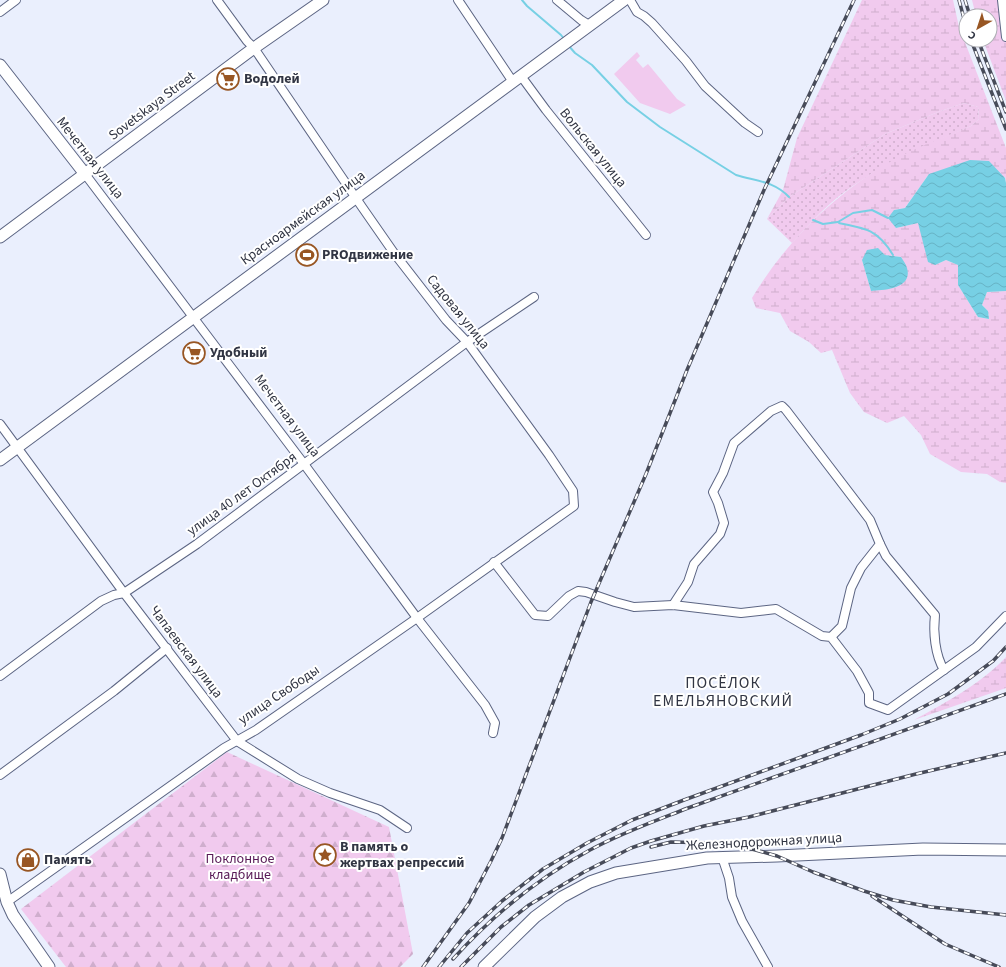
<svg xmlns="http://www.w3.org/2000/svg" width="1006" height="967" font-family="'Source Sans 3',sans-serif">
  <defs>
    <pattern id="grass-dots" width="8" height="8" patternUnits="userSpaceOnUse"><rect width="8" height="8" fill="#f1caee"/><path d="M2 2h.1M6 6h.1" fill="none" stroke="#cfaecd" stroke-width="1.8" stroke-linecap="round"/></pattern>
    <pattern id="forest-firs" width="22" height="20" patternUnits="userSpaceOnUse"><rect width="22" height="20" fill="#f1caee"/><path d="M5 1l3.5 6h-7zM16 11l3.5 6h-7z" fill="#cfaecd"/></pattern>
    <pattern id="wetland-marsh" width="20" height="14" patternUnits="userSpaceOnUse"><rect width="20" height="14" fill="#f1caee"/><path d="M1 5h8M5 5V1M11 12h8M15 12V8" fill="none" stroke="#cfaecd"/></pattern>
    <pattern id="water-waves" width="16" height="10" patternUnits="userSpaceOnUse"><rect width="16" height="10" fill="#77d0e4"/><path d="M0 5q4-4 8 0t8 0" fill="none" stroke="#67b3c5"/></pattern>
  </defs>
  <rect width="100%" height="100%" fill="#eaeffd"/>
  <path fill="url(#grass-dots)" d="M964,103L978,107L979,119L971,126C921,147 872,168 831,203C817,215 805,229 792,243L767,219L789,197L885,134L938,112Z"/>
  <polygon fill="url(#forest-firs)" points="227,752 389,827 413,954 400,967 66,967 21,909"/>
  <g fill="url(#wetland-marsh)" fill-rule="evenodd">
    <path d="M862,0H953L959,27L1006,148V183L1005,177L929,174L905,208L894,210L896,228L918,223L935,265L946,260L958,265V285L978,317L989,319L988,311L982,305L987,292L1006,291V483L1000,482L987,474L961,472L930,454L921,435L904,416L887,423L864,412L850,393L832,350L821,353L809,342L790,331L780,313L756,308L752,298C787,240 835,193 895,159C917,147 947,136 971,126L979,119L978,107L964,103L938,112L885,134L789,197L767,219L783,190L797,138ZM885,255L901,257L907,269V278L871,291L862,260Z"/>
    <polygon points="972,0 1006,0 1006,101 983,40 990,40 990,16 976,16"/>
    <path d="M1006,657V688L914,720C945,703 982,683 1006,657Z"/>
  </g>
  <polygon fill="#f1caee" points="637,52 640,56 636,60 643,68 648,64 677,99 686,105 670,114 640,103 614,74"/>
  <g fill="url(#water-waves)">
    <polygon points="970,160 989,161 1005,178 1006,183 1006,291 987,292 982,305 988,311 989,319 978,317 958,285 958,265 946,260 935,265 928,262 918,223 896,228 888,218 894,210 905,208 929,174"/>
    <path d="M878,248L885,255L901,257C903,260 906,264 907,268C913,289 884,290 871,291L862,260L867,250Z"/>
  </g>
  <g fill="none" stroke-linecap="round" stroke-linejoin="round">
    <g stroke="#77d0e4" stroke-width="2">
      <polyline points="522,0 527,6 561,35 565,40"/>
      <path d="M568,45L575,53L592,65L627,102L660,127L736,175C756,181 774,181 789,197"/>
      <polyline points="813,220 823,224 838,222 853,213 872,210 888,218"/>
      <path d="M839,223C866,228 878,230 893,255"/>
    </g>
    <g stroke="#5c6583" stroke-width="10">
      <g id="street">
        <polyline points="458,0 513,82"/>
        <polyline points="557,0 581,20 589,25"/>
        <polyline points="630,0 637,12 644,16 652,23 686,61 705,86 745,123 758,132"/>
        <polyline points="1002,0 1006,37"/>
        <polyline points="0,12 16,0"/>
        <polyline points="521,76 546,110 646,235"/>
        <polyline points="85,174 304,464 417,618 485,705 495,723 493,733"/>
        <polyline points="0,424 124,593 237,741 298,779 330,793 380,810 407,828"/>
        <path d="M880,544L886,556L935,615C933,632 935,655 944,670"/>
        <polyline points="494,562 535,615 548,616 569,596 578,591 586,592 615,602 634,607 673,605 741,613 776,609 822,636 831,637 857,671 869,693 869,703 888,710 976,647 1006,616"/>
        <polyline points="673,605 688,582 694,564 720,534 724,523 718,503 713,492 723,473 734,443 771,411 782,406 786,410 870,520 880,544 861,568 851,588 842,626 831,637"/>
        <polyline points="0,676 101,601 114,595 124,593 197,544 467,342 534,297"/>
        <polyline points="0,775 114,691 167,648"/>
        <polyline points="722,857 729,878 732,897 742,921 768,967"/>
        <polyline points="7,902 224,748 256,730 417,618 574,506 573,491 549,455 467,342 446,320 394,253 362,207 254,48 247,41 217,0"/>
      </g>
    </g>
    <g stroke="#5c6583" stroke-width="13">
      <g id="secondary">
        <polyline points="0,65 85,174"/>
        <polyline points="0,237 254,48 323,0"/>
        <polyline points="0,460 624,0"/>
        <polyline points="0,874 7,902 13,915 49,967"/>
        <polyline points="484,967 535,917 562,897 590,882 616,873 707,858 777,856 923,849 1006,850"/>
      </g>
    </g>
    <use href="#street" stroke="#fff" stroke-width="8"/>
    <use href="#secondary" stroke="#fff" stroke-width="11"/>
    <g stroke="#474b59" stroke-width="3.5">
      <g id="rail">
        <polyline points="959,0 966,26"/>
        <polyline points="965,0 970,16"/>
        <polyline points="971,40 1006,129"/>
        <polyline points="978,40 1006,112"/>
        <polyline points="651,847 671,842 715,843 752,849 777,856 813,872 864,891 893,900 931,907 1006,915"/>
        <polyline points="872,896 945,944 999,967"/>
        <path d="M453,959C492,916 538,878 590,850C621,833 655,821 688,808L1006,694"/>
        <polyline points="423,967 469,903 491,861 502,838 591,602 646,474 687,370 764,190 854,0"/>
        <polyline points="439,967 467,933 502,901 543,869 587,843 632,820 684,800 861,735 900,719 948,694 993,661 1006,647"/>
        <polyline points="461,967 501,927 529,905 584,872 631,848 651,841 704,826 749,817 916,774 1006,753"/>
      </g>
    </g>
    <use href="#rail" stroke="#fff" stroke-width="2" stroke-dasharray="6" stroke-linecap="butt"/>
  </g>
  <defs>
    <g id="supermarket-ring" transform="scale(1.15)"><circle r="9.5" fill="#fff" stroke="#985623" stroke-width="1.5"/><path d="M-6-5.5h2.5l.6 2H6L4.5 2H-2.5L-4.4-4H-6ZM-1.5 3.2a1.3 1.3 0 1 0 .1 0ZM3 3.2a1.3 1.3 0 1 0 .1 0Z" fill="#985623"/></g>
    <g id="stadium-ring" transform="scale(1.15)"><circle r="9.5" fill="#fff" stroke="#985623" stroke-width="1.5"/><path d="M0-5a6.5 5 0 1 0 0 10a6.5 5 0 1 0 0-10ZM-3.5-1.8h7v3.6h-7Z" fill="#985623"/></g>
    <g id="sight-ring" transform="scale(1.15)"><circle r="9.5" fill="#fff" stroke="#985623" stroke-width="1.5"/><path d="M0-6L1.8-2.2L6-1.7L2.9 1.2L3.7 5.4L0 3.3L-3.7 5.4L-2.9 1.2L-6-1.7L-1.8-2.2Z" fill="#985623"/></g>
    <g id="shop-ring" transform="scale(1.15)"><circle r="9.5" fill="#fff" stroke="#985623" stroke-width="1.5"/><path d="M-5-2.5h2.3a2.7 3.5 0 0 1 5.4 0H5L5.5 6h-11ZM-1.5-2.5h3a1.5 2.3 0 0 0-3 0Z" fill="#985623"/></g>
  </defs>
  <g fill-rule="evenodd">
    <use href="#supermarket-ring" x="228" y="79"/>
    <use href="#stadium-ring" x="307" y="255"/>
    <use href="#supermarket-ring" x="194" y="353"/>
    <use href="#sight-ring" x="325" y="855"/>
    <use href="#shop-ring" x="28" y="860"/>
  </g>
  <g text-anchor="middle" dominant-baseline="central" stroke-width="4" stroke-linejoin="round" paint-order="stroke">
    <g font-size="14" font-weight="bold" fill="#313543" stroke="#fff" text-anchor="start">
      <text x="244" y="79">Водолей</text>
      <text x="322" y="255">PROдвижение</text>
      <text x="210" y="353">Удобный</text>
      <text x="340" y="847">В память о<tspan x="340" dy="16">жертвах репрессий</tspan></text>
      <text x="44" y="860">Память</text>
    </g>
    <g font-size="14" fill="#313543" stroke="#fff">
      <text transform="translate(152 106) rotate(-37)">Sovetskaya Street</text>
      <text transform="translate(593 148) rotate(51)">Вольская улица</text>
      <text transform="translate(90 158) rotate(52)">Мечетная улица</text>
      <text transform="translate(303 218) rotate(-36)">Красноармейская улица</text>
      <text transform="translate(458 312) rotate(51)">Садовая улица</text>
      <text transform="translate(287 416) rotate(53)">Мечетная улица</text>
      <text transform="translate(242 494) rotate(-36)">улица 40 лет Октября</text>
      <text transform="translate(186 652) rotate(53)">Чапаевская улица</text>
      <text transform="translate(279 695) rotate(-34)">улица Свободы</text>
      <text transform="translate(764 842) rotate(-3)">Железнодорожная улица</text>
    </g>
    <g font-size="14" fill="#581a56" stroke="#fff">
      <text x="240" y="859">Поклонное<tspan x="240" dy="16">кладбище</tspan></text>
    </g>
    <g font-size="16" letter-spacing="1" fill="#313543" stroke="#fff">
      <text x="723" y="683">ПОСЁЛОК<tspan x="723" dy="18">ЕМЕЛЬЯНОВСКИЙ</tspan></text>
    </g>
  </g>
  <g transform="translate(978 28) rotate(219)"><circle r="19" fill="#ffffff" stroke="#adaeb4"/>
  <path d="M0-3L7 15L0 10L-7 15Z" fill="#985623"/>
  <text y="-6" font-size="11" font-weight="bold" text-anchor="middle" fill="#313543">С</text>
  </g>
</svg>
